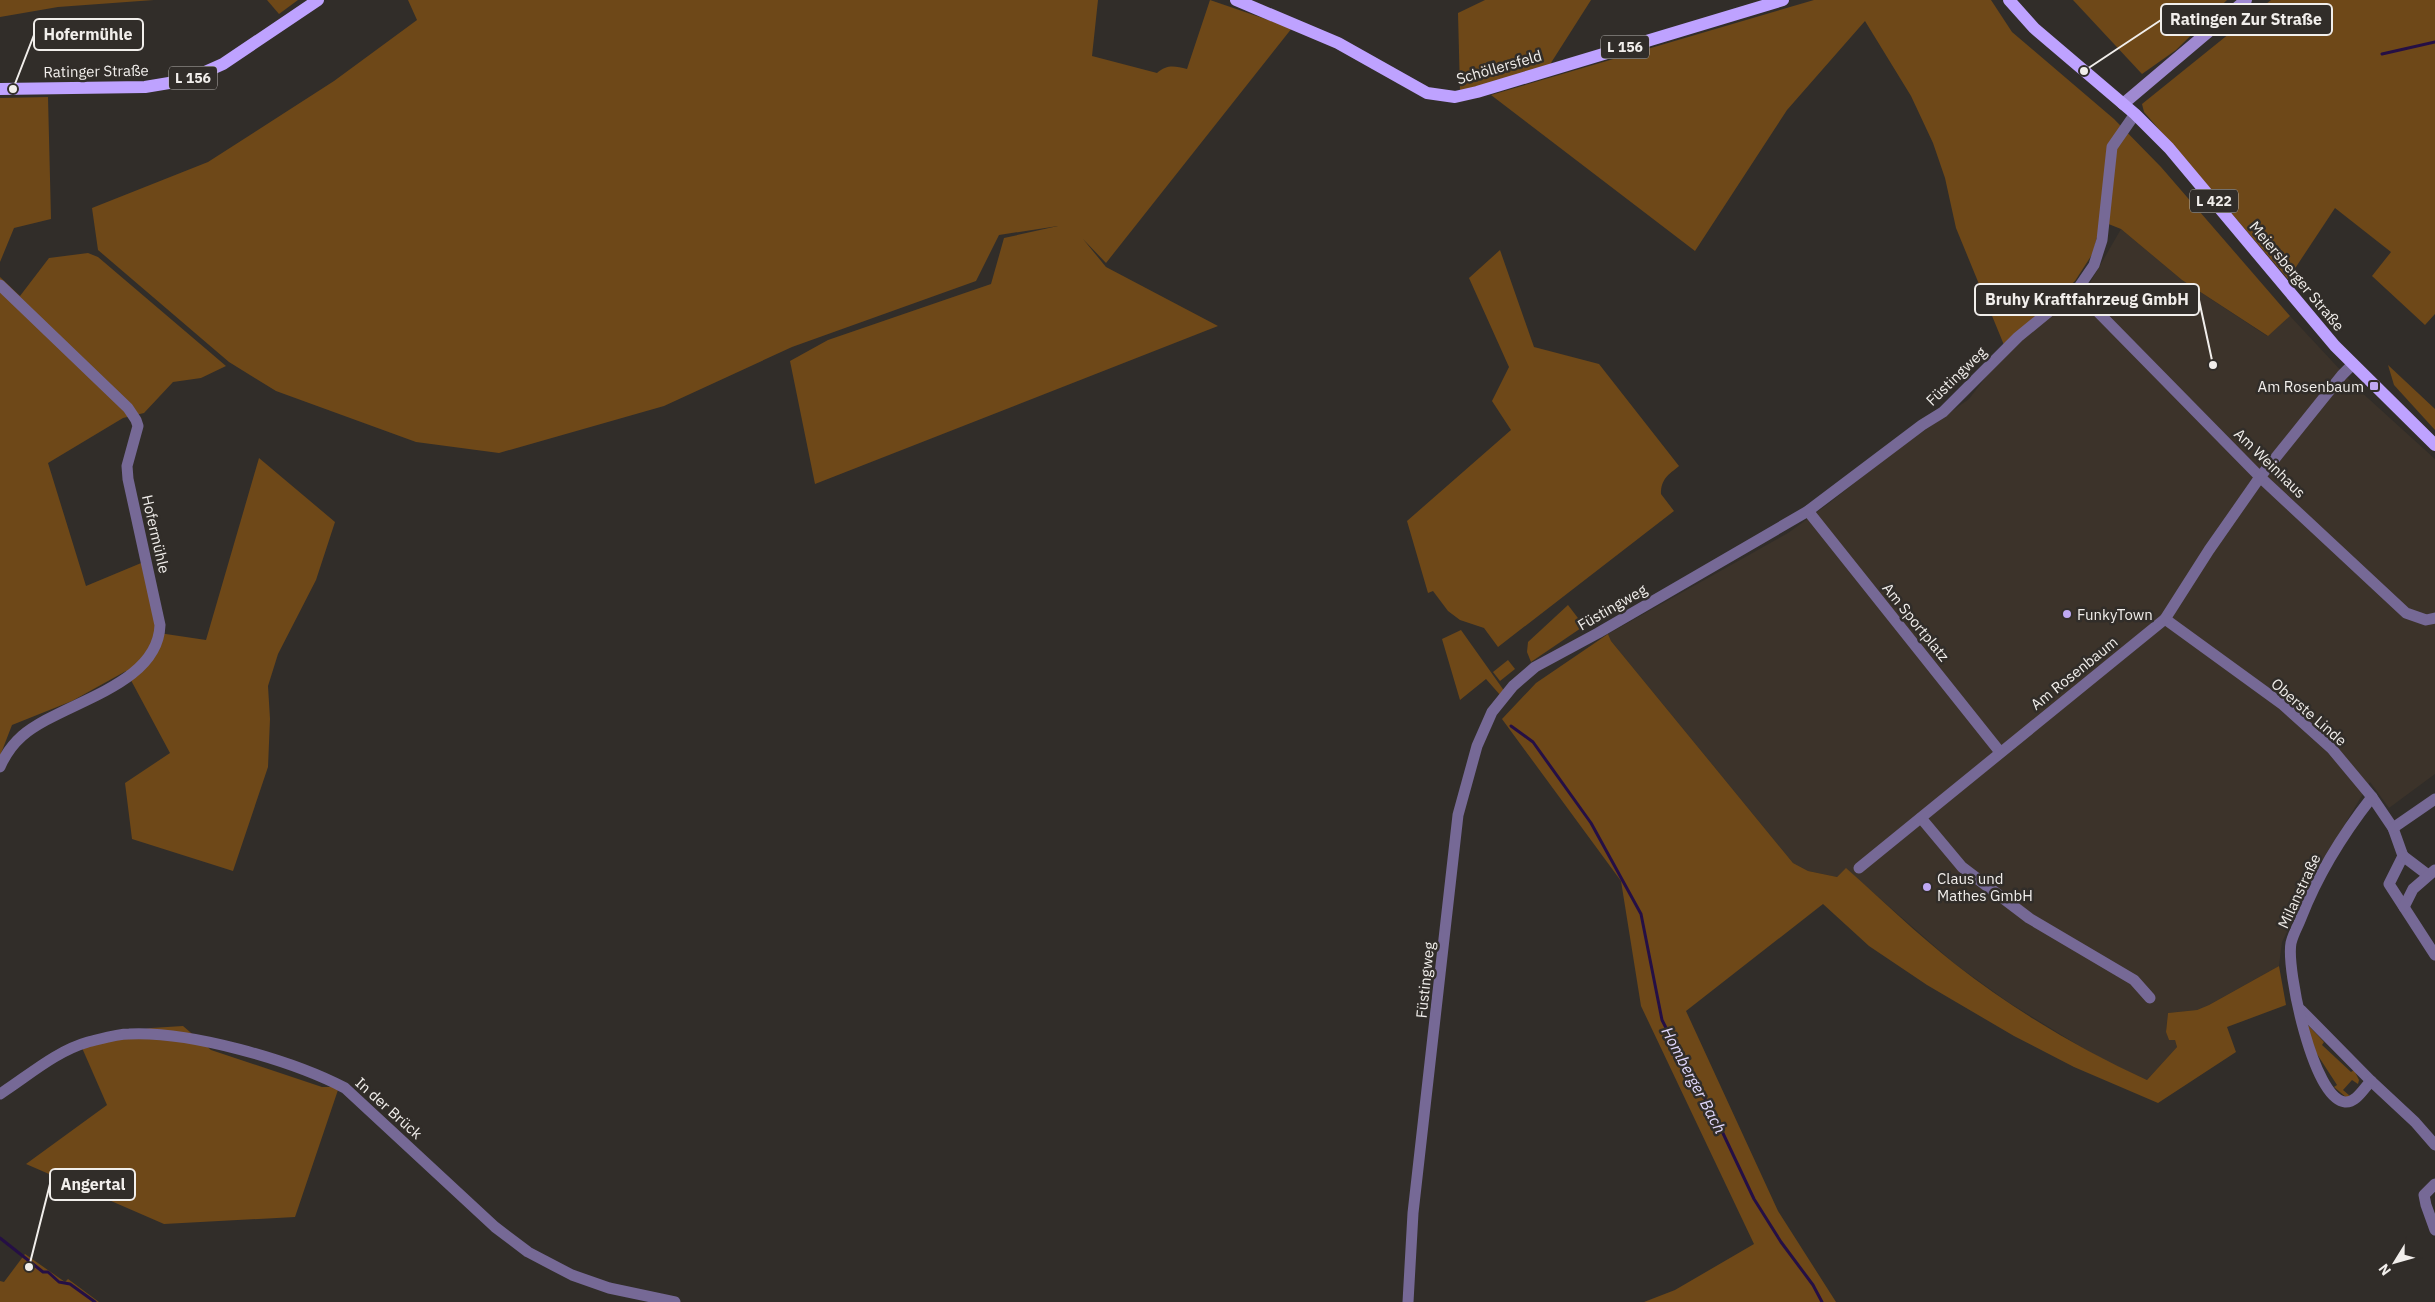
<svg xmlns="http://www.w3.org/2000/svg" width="2435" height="1302" font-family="'IBM Plex Sans',sans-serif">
  <rect width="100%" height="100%" fill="#312d29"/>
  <polygon fill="#3c332a" points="2121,229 2182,280 2267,336 2290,316 2359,390 2435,459 2435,774 2389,808 2370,782 2317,871 2282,942 2279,966 2209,1005 2197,1010 2168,1013 2166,1031 2169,1040 2175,1040 2177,1047 2147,1080 2099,1058 2008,1002 1955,964 1846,869 1837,877 1808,871 1793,863 1611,641 1608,634 1788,533 1828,504 1888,456 1969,399 2001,357 2033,329 2087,288"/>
  <g fill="#6e4818">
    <polygon points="0,0 154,0 58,7 0,17"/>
    <polygon points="267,0 298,0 279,14"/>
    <path d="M408,0H1098L1092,56L1157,73C1167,64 1175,66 1187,69L1210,0L1292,28L1106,263L1083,239L1106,267L1218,326L815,484L790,361L828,340L991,284L1004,238L1058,226L999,235L976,281L792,347L664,406L499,453L416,442L276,391L229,362L98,250L92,208L208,162L334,81L417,20Z"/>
    <polygon points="1485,0 1591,0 1549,66 1460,91 1458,13"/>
    <polygon points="1814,0 1991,0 2012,32 2114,119 2161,167 2290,316 2268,336 2182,280 2121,229 2101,221 2093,253 2075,281 2004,345 1956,228 1945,178 1933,143 1911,96 1865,21 1787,110 1695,251 1491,95"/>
    <polygon points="2073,0 2227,0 2176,50 2142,74"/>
    <polygon points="2271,0 2435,0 2435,314 2425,325 2372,276 2391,252 2335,208 2288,279 2144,112 2142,104"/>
    <polygon points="48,97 51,219 14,228 0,262 0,98"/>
    <path d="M1500,250L1534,347L1599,364L1679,466C1668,475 1661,479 1661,494L1674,511L1498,647L1484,628L1460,620L1448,611L1433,591L1428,593L1407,521L1511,430L1492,401L1509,367L1469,278Z"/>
    <polygon points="88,253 98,257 226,366 201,378 173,382 144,413 123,418 48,463 86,586 146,561 159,633 206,640 259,458 335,522 316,580 278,654 268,686 270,719 268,767 233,871 132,839 125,783 170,753 126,671 72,701 12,725 0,756 0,277 20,296 49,258"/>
    <polygon points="2388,365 2435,409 2435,430 2394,385"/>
    <polygon points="1568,605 1584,626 1531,662 1527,652 1528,642"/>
    <polygon points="1461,630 1505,692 1501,696 1486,679 1460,700 1442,639"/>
    <path d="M1608,634L1611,641L1793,863L1808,871L1837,877L1846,868C1882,900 1917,934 1955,964C2014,1010 2079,1049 2147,1080L2177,1047L2175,1040H2169L2166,1032L2168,1013L2197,1010L2209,1005L2279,966L2286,1005L2227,1027L2236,1052L2158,1103L2074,1067L2014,1036L1927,985L1869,946L1823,904L1686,1011L1778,1211L1836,1302H1644L1675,1290L1754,1244L1641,1006L1621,881L1502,719L1536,683Z"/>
    <polygon points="1508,660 1515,669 1500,681 1493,672"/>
    <polygon points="2306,1023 2324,1042 2322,1045 2351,1072 2354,1070 2359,1080 2358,1084 2352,1080 2343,1090 2350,1096 2347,1098 2334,1087 2337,1085 2315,1051"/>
    <polygon points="183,1026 211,1050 322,1087 339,1087 295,1217 164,1224 26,1164 107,1105 79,1041 151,1028"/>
    <polygon points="25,1254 65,1282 68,1279 99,1302 0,1302 0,1281 4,1282"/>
  </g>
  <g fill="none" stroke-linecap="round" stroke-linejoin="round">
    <g stroke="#250f45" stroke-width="3">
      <polyline points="2382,54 2435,42"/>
      <polyline points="1511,726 1533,742 1591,823 1641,914 1662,1020 1689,1073 1712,1110 1754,1199 1781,1242 1813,1285 1822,1302"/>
      <polyline points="0,1238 43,1272 48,1272 59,1282 70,1284 95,1302"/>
    </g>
    <g stroke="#766996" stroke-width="11">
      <path d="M0,285L128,408L136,420L138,426L127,466L128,479L160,625C158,687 61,702 22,736C13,744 5,755 0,767"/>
      <polyline points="2095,309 2260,477 2406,613 2426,620 2435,618"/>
      <polyline points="1808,511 2000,752"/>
      <polyline points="2165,619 2282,704 2332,749 2372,797 2393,828 2403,856"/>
      <polyline points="1921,818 1962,867 2029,918 2134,980 2150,998"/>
      <polyline points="2393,828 2435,799"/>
      <polyline points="2403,856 2389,884 2435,955"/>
      <polyline points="2403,856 2428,875"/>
      <polyline points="1859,868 2165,619 2209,550 2260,477 2342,375 2352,365"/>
      <polyline points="2404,907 2413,889 2435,870"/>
      <polyline points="2301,1010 2371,1081 2415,1122 2435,1145"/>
      <path d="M2371,1081C2364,1088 2356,1103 2345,1102C2313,1099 2286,969 2291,943C2293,934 2298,926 2301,918C2318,874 2343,834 2372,797"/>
      <path d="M0,1094C28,1076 56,1051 88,1042C101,1039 116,1034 129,1034C190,1031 291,1060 345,1088L495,1227L528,1252L572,1275L609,1288L675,1302"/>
      <polyline points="2435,1184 2424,1195 2426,1205 2435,1230"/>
      <polyline points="1408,1302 1413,1213 1458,815 1477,746 1492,712 1513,686 1535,667 1598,633 1808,511 1922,425 1943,412 2018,337 2079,287 2094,265 2102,240 2112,147 2135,114"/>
    </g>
    <polyline stroke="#9f89d1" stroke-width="12" points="2123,104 2246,0"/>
    <g stroke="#bea2ff" stroke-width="12">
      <polyline points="1236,0 1338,43 1427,93 1455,97 1477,92 1783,0"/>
      <polyline points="2009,0 2034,28 2135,114 2169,148 2335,346 2435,445"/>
      <polyline points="0,89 145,87 187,80 223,64 318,0"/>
    </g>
  </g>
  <g fill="#bfa9f4" stroke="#312d29" stroke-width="2">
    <rect x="2369" y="381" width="10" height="10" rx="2.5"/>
    <circle cx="2067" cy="614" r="5"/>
    <circle cx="1927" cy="887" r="5"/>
  </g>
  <g text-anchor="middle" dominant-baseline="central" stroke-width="5" stroke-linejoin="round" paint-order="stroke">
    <g fill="#312d29" stroke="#b7b4b1" stroke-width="1">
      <rect x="1601" y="35.5" width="48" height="23" rx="4"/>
      <rect x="169" y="66.5" width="48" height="23" rx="4"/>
      <rect x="2190" y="189.5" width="48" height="23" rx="4"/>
    </g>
    <g font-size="14" font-weight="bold" fill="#f1eeeb">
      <text x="1625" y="47">L 156</text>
      <text x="193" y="78">L 156</text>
      <text x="2214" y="201">L 422</text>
    </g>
    <g font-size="15" fill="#f1eeeb" stroke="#312d29">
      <text transform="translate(1499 67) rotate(-16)">Schöllersfeld</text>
      <text transform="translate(96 71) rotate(-1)">Ratinger Straße</text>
      <text transform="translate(2297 276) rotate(50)">Meiersberger Straße</text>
      <text transform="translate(1956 376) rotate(-44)">Füstingweg</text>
      <text transform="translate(2270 463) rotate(44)">Am Weinhaus</text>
      <text transform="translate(156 534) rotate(77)">Hofermühle</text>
      <text transform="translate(1612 607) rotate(-30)">Füstingweg</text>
      <text transform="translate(1916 622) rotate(51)">Am Sportplatz</text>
      <text transform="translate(2074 673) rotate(-39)">Am Rosenbaum</text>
      <text transform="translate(2309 712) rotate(41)">Oberste Linde</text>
      <text transform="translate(2299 891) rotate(-65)">Milanstraße</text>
      <text transform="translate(1425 980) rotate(-84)">Füstingweg</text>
      <text transform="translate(389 1108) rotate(42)">In der Brück</text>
    </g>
    <g font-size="15" fill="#f1eeeb" stroke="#312d29" text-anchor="start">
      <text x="2364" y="386" text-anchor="end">Am Rosenbaum</text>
      <text x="2077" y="614">FunkyTown</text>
      <text x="1937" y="878">Claus und<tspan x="1937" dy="17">Mathes GmbH</tspan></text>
    </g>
    <g font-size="16" font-style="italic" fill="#e0d7fb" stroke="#312d29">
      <text transform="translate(1694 1080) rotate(62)">Homberger Bach</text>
    </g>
  </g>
  <path fill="none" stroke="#f1eeeb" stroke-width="2" d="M2084 71L2161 20M13 89L34 35M2213 365L2199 300M29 1267L50 1184"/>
  <g fill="#f1eeeb" stroke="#312d29" stroke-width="2">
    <circle cx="2084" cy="71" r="5"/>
    <circle cx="13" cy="89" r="5"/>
    <circle cx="2213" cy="365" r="5"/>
    <circle cx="29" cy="1267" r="5"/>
  </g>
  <g fill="#312d29" stroke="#f1eeeb" stroke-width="2">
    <rect x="2161" y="4" width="171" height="31" rx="5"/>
    <rect x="34" y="19" width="109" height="31" rx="5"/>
    <rect x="1975" y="284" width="224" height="31" rx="5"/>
    <rect x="50" y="1169" width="85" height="31" rx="5"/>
  </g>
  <g font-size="16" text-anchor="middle" font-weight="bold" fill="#f1eeeb">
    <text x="2246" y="25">Ratingen Zur Straße</text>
    <text x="88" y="40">Hofermühle</text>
    <text x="2087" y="305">Bruhy Kraftfahrzeug GmbH</text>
    <text x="93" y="1190">Angertal</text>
  </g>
  <g transform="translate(2395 1262) rotate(233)" stroke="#312d29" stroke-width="4" paint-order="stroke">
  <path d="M0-4L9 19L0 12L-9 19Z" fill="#f1eeeb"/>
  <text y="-8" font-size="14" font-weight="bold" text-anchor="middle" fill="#f1eeeb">N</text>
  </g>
</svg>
